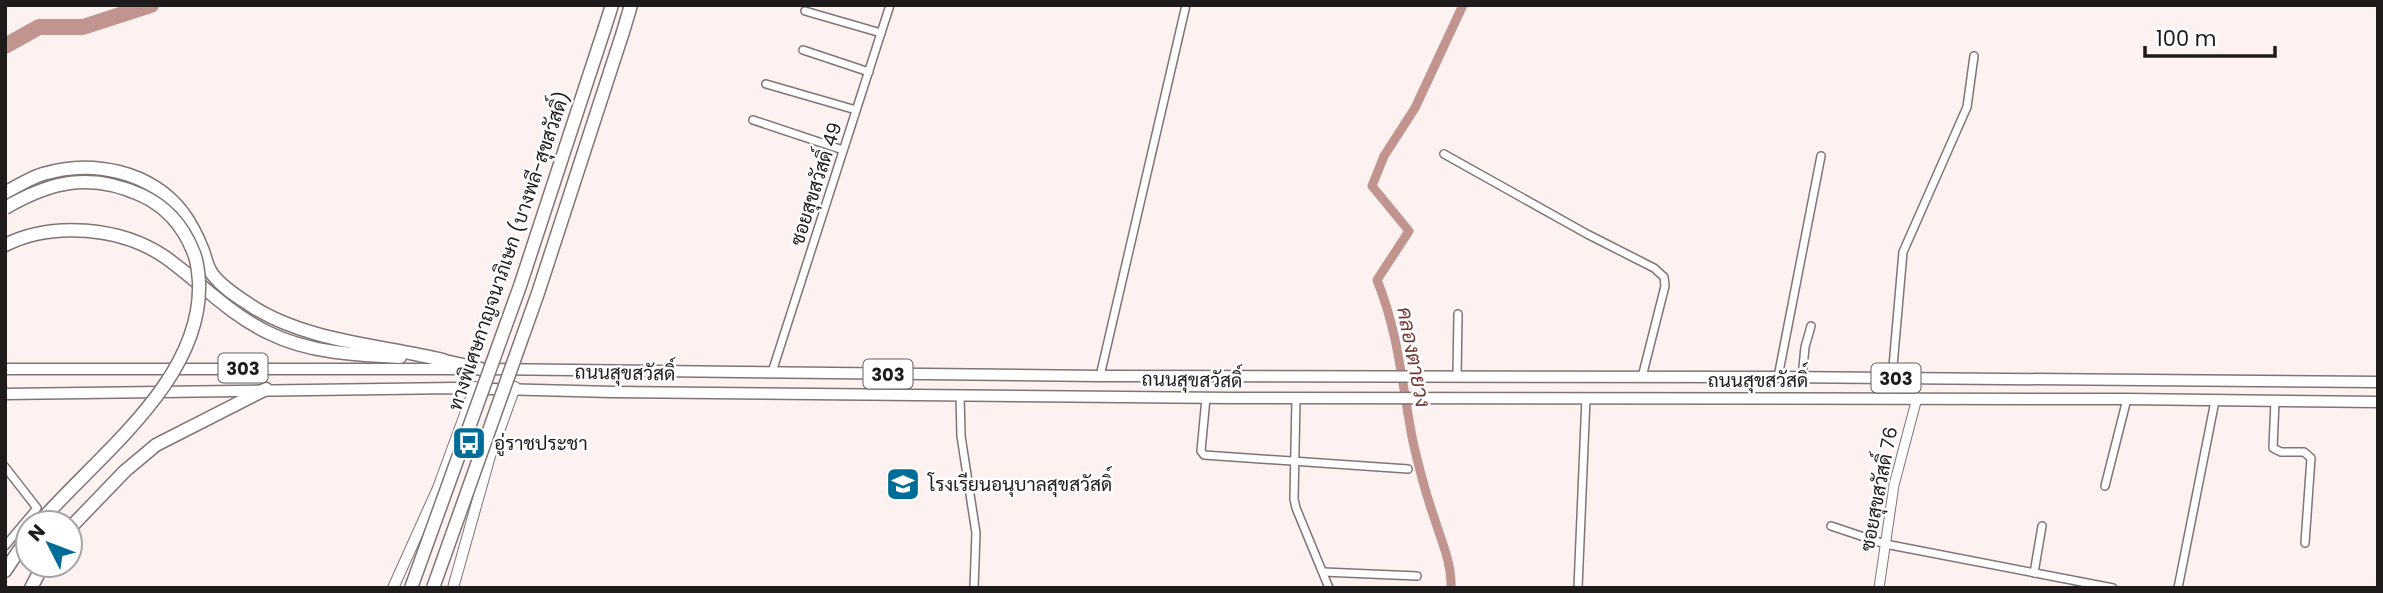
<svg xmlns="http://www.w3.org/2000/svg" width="2383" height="593" font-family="Poppins,Sarabun,sans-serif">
  <rect width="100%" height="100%" fill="#fef2f0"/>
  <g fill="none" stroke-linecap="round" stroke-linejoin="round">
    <path stroke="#c1948f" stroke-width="9" d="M1451,588C1452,564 1442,543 1435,520C1426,495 1419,468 1413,442C1402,386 1399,334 1377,280L1409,231L1372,186L1384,156L1415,108L1463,5"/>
    <polyline stroke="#c1948f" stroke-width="16" points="5,46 39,27 83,27 151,5"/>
    <g stroke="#807574" stroke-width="10">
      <g id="minor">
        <polyline points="805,11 881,33"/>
        <polyline points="803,50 869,72"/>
        <polyline points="766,84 856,110"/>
        <polyline points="753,120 843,150"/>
        <polyline points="1444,154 1587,234 1654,268 1664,277 1665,286 1642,377"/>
        <polyline points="772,372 890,5"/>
        <polyline points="1100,376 1186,5"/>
        <polyline points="1457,376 1458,314"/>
        <polyline points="1778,377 1821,156"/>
        <polyline points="1802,377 1805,347 1811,326"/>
        <polyline points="1892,378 1903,252 1967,107 1974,56"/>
        <polyline points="960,395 961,436 976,533 974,588"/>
        <polyline points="1206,398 1201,451 1204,455 1408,469"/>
        <polyline points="1296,398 1294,499 1296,508 1329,588"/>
        <polyline points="2275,401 2273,448 2281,452 2304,452 2311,458 2305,543"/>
        <polyline points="5,467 37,508 5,546"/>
        <polyline points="2105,486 2127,399"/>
        <polyline points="1831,526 1885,544 2113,588"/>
        <polyline points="1323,572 1417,576"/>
        <polyline points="2034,573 2042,526"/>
        <polyline points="1578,588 1586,398"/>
        <polyline points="2178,588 2215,401"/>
      </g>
    </g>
    <g stroke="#807574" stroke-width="11">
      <polyline id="tertiary" points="1879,588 1894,485 1917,398"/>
    </g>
    <g stroke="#807574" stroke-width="12">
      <g id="secondary">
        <polyline points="393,588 438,488 475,387"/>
        <polyline points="453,588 490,456 515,387"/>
      </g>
    </g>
    <g stroke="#807574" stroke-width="13">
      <g id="primary">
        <polyline points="5,369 464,369"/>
        <polyline points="484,369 1100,376 1778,377 2378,382"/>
        <polyline points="5,394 456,388 612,392 1230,398 2127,399 2378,402"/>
      </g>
    </g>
    <g stroke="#807574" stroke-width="15">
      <g id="motorway">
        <polyline points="605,27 612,5"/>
        <polyline points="623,32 631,5"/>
        <path d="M5,193C17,186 30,178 43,174C92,159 151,171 183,213C191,224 198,238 203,251C206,259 207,268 213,275C222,287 238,297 250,305C304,341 380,345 443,360"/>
        <path d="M5,245C52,221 121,227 165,257C200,282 229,314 269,333C309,353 356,355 400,357"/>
        <polyline points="436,359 481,369"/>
        <polyline points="70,528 125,471 156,445 266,389"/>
        <polyline points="5,571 28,537"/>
        <polyline points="31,588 43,565"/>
      </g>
    </g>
    <use href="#minor" stroke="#fff" stroke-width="7"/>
    <use href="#tertiary" stroke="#fff" stroke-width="9"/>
    <use href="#secondary" stroke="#fff" stroke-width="10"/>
    <use href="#primary" stroke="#fff" stroke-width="10"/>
    <use href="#motorway" stroke="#fff" stroke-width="12"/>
    <g stroke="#807574" stroke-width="15" stroke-linecap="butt">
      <g id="motorway-bridge">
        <path d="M5,208C51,181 91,172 141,195C165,206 183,226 193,251C198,262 198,271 199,282C203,380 98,455 39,523"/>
        <polyline points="411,588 520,286 605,27"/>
        <polyline points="433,588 538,293 623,32"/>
      </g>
    </g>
    <use href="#motorway-bridge" stroke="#fff" stroke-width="12"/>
  </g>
  <defs>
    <g id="bus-square" transform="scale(1.75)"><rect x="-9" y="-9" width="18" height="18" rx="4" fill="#006d99" stroke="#fff"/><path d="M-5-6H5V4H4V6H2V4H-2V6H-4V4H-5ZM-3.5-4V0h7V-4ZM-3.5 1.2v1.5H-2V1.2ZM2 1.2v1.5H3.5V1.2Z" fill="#fff"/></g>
    <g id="school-square" transform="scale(1.75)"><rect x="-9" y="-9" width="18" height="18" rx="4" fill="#006d99" stroke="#fff"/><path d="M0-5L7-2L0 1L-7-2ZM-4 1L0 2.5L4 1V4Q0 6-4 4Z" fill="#fff"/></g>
  </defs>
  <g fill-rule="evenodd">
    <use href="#bus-square" x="469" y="443"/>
    <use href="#school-square" x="903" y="484"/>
  </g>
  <g text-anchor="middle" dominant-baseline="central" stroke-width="5" stroke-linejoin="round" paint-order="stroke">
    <g fill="#fff" stroke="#625f5f" stroke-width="2">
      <rect x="218.5" y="353.5" width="49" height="29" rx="5"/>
      <rect x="863.5" y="359.5" width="49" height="29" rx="5"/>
      <rect x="1871.5" y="363.5" width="49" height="29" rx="5"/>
    </g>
    <g font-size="18" font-weight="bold" fill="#1f1b1a">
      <text x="243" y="368">303</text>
      <text x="888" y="374">303</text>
      <text x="1896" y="378">303</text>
    </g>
    <g font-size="19" fill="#1f1b1a" stroke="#fff">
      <text transform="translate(816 184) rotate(-72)">ซอยสุขสวัสดิ์ 49</text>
      <text transform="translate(509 251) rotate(-71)">ทางพิเศษกาญจนาภิเษก (บางพลี-สุขสวัสดิ์)</text>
      <text transform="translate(625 373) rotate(1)">ถนนสุขสวัสดิ์</text>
      <text transform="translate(1192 380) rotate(1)">ถนนสุขสวัสดิ์</text>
      <text x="1758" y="380">ถนนสุขสวัสดิ์</text>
      <text transform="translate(1879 489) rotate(-79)">ซอยสุขสวัสดิ์ 76</text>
    </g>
    <g font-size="19" fill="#1f1b1a" stroke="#fff" text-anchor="start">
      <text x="494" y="443">อู่ราชประชา</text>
      <text x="928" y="484">โรงเรียนอนุบาลสุขสวัสดิ์</text>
    </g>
    <g font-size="21" font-style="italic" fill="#743834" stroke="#fff">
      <text transform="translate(1414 357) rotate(79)">คลองตายวง</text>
    </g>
  </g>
  <rect width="2383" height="593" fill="none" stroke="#1f1b1a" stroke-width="14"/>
  <g transform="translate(49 544) rotate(312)"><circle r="33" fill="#ffffff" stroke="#a5a4a3" stroke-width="2"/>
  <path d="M0-5L12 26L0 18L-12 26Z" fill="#006d99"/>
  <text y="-10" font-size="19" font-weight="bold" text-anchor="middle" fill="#1f1b1a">N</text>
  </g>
  <path d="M2145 46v10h130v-10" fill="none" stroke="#1f1b1a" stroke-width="3.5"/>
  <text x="2156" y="46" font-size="21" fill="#1f1b1a" stroke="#ffffff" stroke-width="5" paint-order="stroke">100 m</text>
</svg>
